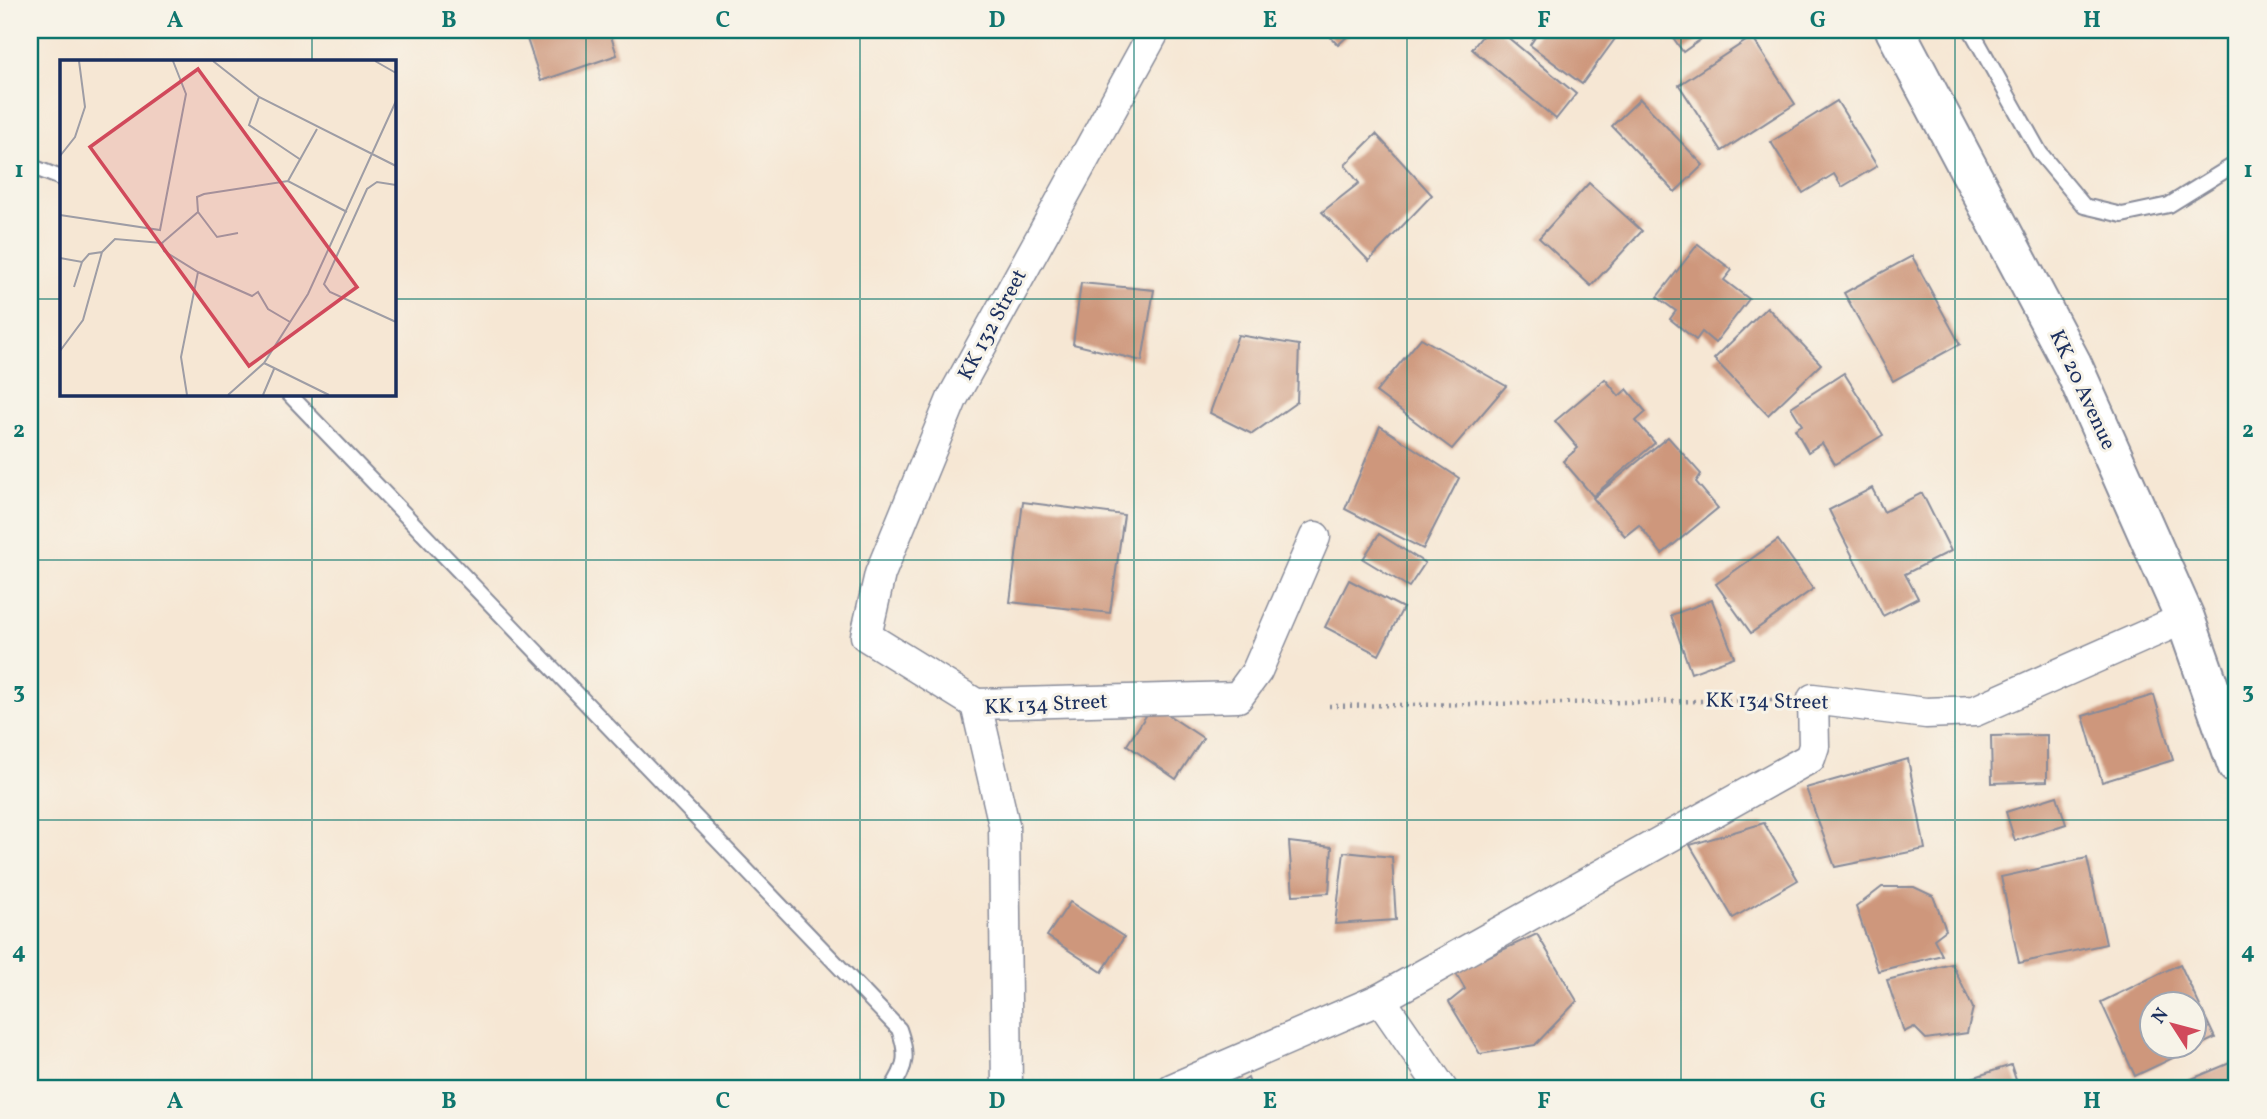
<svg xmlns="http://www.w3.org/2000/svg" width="2267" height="1119" font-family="Vollkorn,serif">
  <rect width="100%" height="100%" fill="#f7f3e8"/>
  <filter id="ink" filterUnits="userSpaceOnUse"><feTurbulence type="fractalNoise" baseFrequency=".0143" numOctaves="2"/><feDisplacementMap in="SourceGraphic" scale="14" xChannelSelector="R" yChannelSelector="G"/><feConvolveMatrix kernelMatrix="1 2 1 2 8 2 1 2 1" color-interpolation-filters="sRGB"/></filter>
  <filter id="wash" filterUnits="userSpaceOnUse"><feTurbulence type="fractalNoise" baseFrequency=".00686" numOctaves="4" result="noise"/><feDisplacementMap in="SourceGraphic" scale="28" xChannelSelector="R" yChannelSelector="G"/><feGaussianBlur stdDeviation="1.57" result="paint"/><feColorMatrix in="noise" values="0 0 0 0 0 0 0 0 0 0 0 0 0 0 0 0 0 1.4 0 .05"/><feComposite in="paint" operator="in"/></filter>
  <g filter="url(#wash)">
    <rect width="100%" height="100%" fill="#f6e7d4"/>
    <g id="blocks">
      <g fill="#ce977c" fill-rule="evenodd">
        <polygon points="524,30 609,30 617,55 541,81"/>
        <polygon points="1324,30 1354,30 1338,45"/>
        <polygon points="1487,30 1499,30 1576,94 1556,119 1472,49"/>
        <polygon points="1540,30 1617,30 1620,32 1582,84 1530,45"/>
        <polygon points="1668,30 1714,30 1683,52"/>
        <polygon points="1752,37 1795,104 1722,151 1679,85"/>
        <polygon points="1640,99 1703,165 1675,192 1612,126"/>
        <polygon points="1837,101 1877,166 1842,187 1834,174 1803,193 1771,142"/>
        <polygon points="1376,134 1432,195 1369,261 1322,212 1359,183 1345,165"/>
        <polygon points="1589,183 1642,231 1591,286 1539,238"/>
        <polygon points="1698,244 1732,270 1724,280 1749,299 1715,343 1702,332 1696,340 1670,319 1676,311 1657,297"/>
        <polygon points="1912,256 1960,344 1893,381 1844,293"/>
        <polygon points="1081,283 1154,290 1142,361 1073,344"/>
        <polygon points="1767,307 1821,364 1768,415 1714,359"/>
        <polygon points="1238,335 1299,345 1297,402 1252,434 1210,413"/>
        <polygon points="1421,338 1506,386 1452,449 1376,392"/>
        <polygon points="1844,373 1883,435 1835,464 1822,443 1808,452 1795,429 1802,425 1791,407"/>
        <polygon points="1605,379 1619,396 1627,389 1646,412 1636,421 1655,443 1593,496 1563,461 1578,448 1555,421"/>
        <polygon points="1380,426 1459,478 1423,549 1345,509"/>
        <polygon points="1668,437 1701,474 1696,482 1718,508 1662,554 1639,525 1625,536 1593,498"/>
        <polygon points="1872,488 1884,512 1922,493 1951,551 1905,574 1918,598 1883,616 1829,510"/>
        <polygon points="1023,502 1124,515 1110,613 1010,602"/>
        <polygon points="1379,534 1425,563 1409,587 1363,559"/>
        <polygon points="1778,540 1813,589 1751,633 1716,584"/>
        <polygon points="1349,580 1403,608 1379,655 1325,627"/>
        <polygon points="1712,600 1734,657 1691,673 1671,615"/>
        <polygon points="2154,695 2173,760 2102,782 2083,716"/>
        <polygon points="1153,705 1203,738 1176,779 1127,745"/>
        <polygon points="2047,735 2047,781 1992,783 1991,736"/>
        <polygon points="1908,759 1925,849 1835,867 1806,788"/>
        <polygon points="2057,796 2066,824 2015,841 2006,812"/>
        <polygon points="1764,823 1798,880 1733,918 1690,845"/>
        <polygon points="1289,842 1332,847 1329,893 1293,895"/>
        <polygon points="1344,852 1392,857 1396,920 1335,924"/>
        <polygon points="2087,858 2106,944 2019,963 2001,877"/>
        <polygon points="1882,887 1914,887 1933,896 1946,930 1934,939 1942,955 1878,971 1856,907"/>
        <polygon points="1070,902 1124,937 1102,972 1047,936"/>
        <polygon points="1537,934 1577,1001 1535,1045 1480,1054 1449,1002 1465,989 1455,972"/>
        <polygon points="1952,964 1973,1008 1967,1033 1926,1039 1914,1027 1904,1032 1887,980"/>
        <path d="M2180,964L2215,1038L2135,1076L2101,1002ZM2152,1004H2194V1046H2152Z"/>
        <polygon points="2237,1060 2237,1089 2168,1089"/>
        <polygon points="2011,1065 2019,1089 1939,1089"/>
        <polygon points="1248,1078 1252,1089 1231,1089"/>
      </g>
    </g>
  </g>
  <g filter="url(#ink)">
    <use href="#blocks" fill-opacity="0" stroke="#888b99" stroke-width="2"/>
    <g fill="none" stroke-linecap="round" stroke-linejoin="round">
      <g stroke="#888b99" stroke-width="18">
        <g id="lane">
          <polyline points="1971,30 2040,153 2084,206 2122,215 2169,205 2237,163"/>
          <polyline points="30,166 61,178"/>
          <path d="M289,394L899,1029C908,1054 907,1067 891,1089"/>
        </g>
      </g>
      <g stroke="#888b99" stroke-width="33">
        <g id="street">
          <polyline points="976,704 866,636 880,574 952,399 1155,30"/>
          <polyline points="1380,999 1442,1089"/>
          <polyline points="1007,1089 1004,825 976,704 1238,697 1257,671 1315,537"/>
          <polyline points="1172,1089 1380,999 1810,758 1814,746 1813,699 1926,713 1975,711 2185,618"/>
        </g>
      </g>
      <g stroke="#888b99" stroke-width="42">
        <polyline id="secondary" points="1895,30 2072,364 2185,618 2237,765"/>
      </g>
      <polyline stroke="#888b99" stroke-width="4.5" stroke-dasharray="2 5" stroke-linecap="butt" points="1329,706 1779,700"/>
      <use href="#lane" stroke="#fff" stroke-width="14"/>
      <use href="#street" stroke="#fff" stroke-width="30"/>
      <use href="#secondary" stroke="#fff" stroke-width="38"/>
    </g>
  </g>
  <path fill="none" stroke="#0f766e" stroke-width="2" stroke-opacity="0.55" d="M312,30V61M586,30V1089M860,30V1089M1134,30V1089M1407,30V1089M1681,30V1089M1955,30V1089M30,299H61M394,299H2237M312,394V1089M30,560H2237M30,820H2237"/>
  <g text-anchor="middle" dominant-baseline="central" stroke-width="6" stroke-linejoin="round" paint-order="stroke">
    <g font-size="21" fill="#1b2f5e" stroke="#f7f3e8">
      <text transform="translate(993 325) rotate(-62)">KK 132 Street</text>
      <text transform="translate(2082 390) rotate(65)">KK 20 Avenue</text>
      <text transform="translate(1767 702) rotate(1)">KK 134 Street</text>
      <text transform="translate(1046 705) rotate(-3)">KK 134 Street</text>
    </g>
  </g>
  <g transform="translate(60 60)">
    <rect width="336" height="336" fill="#f6e7d4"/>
    <path fill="none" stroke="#9e9da5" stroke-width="2" d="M153,1L199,37L336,106M315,1L336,13M199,37L189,65L241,100M0,96L15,77L25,47L19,1M228,121L257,69M336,125L317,122L307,129L264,224L270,232L336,262M138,152L137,137L144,134L228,121L287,152M0,155L100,170L126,34L113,1M102,183L104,191L138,212L192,236L198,232L208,249L230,262M0,198L22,202L29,194L42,192L55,179L102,183L138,152L157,177L178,173M14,227L22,202M0,291L23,260L42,192M204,303L269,335M127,335L121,297L138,212M168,335L204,303L248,234L336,41M203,335L214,309"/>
    <path fill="#d1495b" fill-opacity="0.15" stroke="#d1495b" stroke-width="3.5" d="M138,9L297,227L189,306L30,87Z"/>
    <rect width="336" height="336" fill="none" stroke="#1b2f5e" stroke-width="3.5"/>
  </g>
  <rect width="2267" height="1119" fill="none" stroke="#f7f3e8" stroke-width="77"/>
  <g transform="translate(2173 1025) rotate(306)"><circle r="33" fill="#f7f3e8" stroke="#9fa5b1" stroke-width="2"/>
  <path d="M0-5L12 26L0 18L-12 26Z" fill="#d1495b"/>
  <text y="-10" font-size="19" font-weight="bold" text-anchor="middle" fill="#1b2f5e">N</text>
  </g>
  <rect x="38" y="38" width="2190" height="1042" fill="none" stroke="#0f766e" stroke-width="2.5"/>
  <g font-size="23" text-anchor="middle" font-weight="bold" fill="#0f766e">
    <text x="175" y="27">A</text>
    <text x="449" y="27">B</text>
    <text x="723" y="27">C</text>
    <text x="997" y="27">D</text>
    <text x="1270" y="27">E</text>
    <text x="1544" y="27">F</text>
    <text x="1818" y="27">G</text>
    <text x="2092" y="27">H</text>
    <text x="19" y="177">1</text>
    <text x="2248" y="177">1</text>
    <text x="19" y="437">2</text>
    <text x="2248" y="437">2</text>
    <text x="19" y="698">3</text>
    <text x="2248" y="698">3</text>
    <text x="19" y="958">4</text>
    <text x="2248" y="958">4</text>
    <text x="175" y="1108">A</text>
    <text x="449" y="1108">B</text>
    <text x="723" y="1108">C</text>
    <text x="997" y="1108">D</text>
    <text x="1270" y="1108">E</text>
    <text x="1544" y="1108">F</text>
    <text x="1818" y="1108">G</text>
    <text x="2092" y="1108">H</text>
  </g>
</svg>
